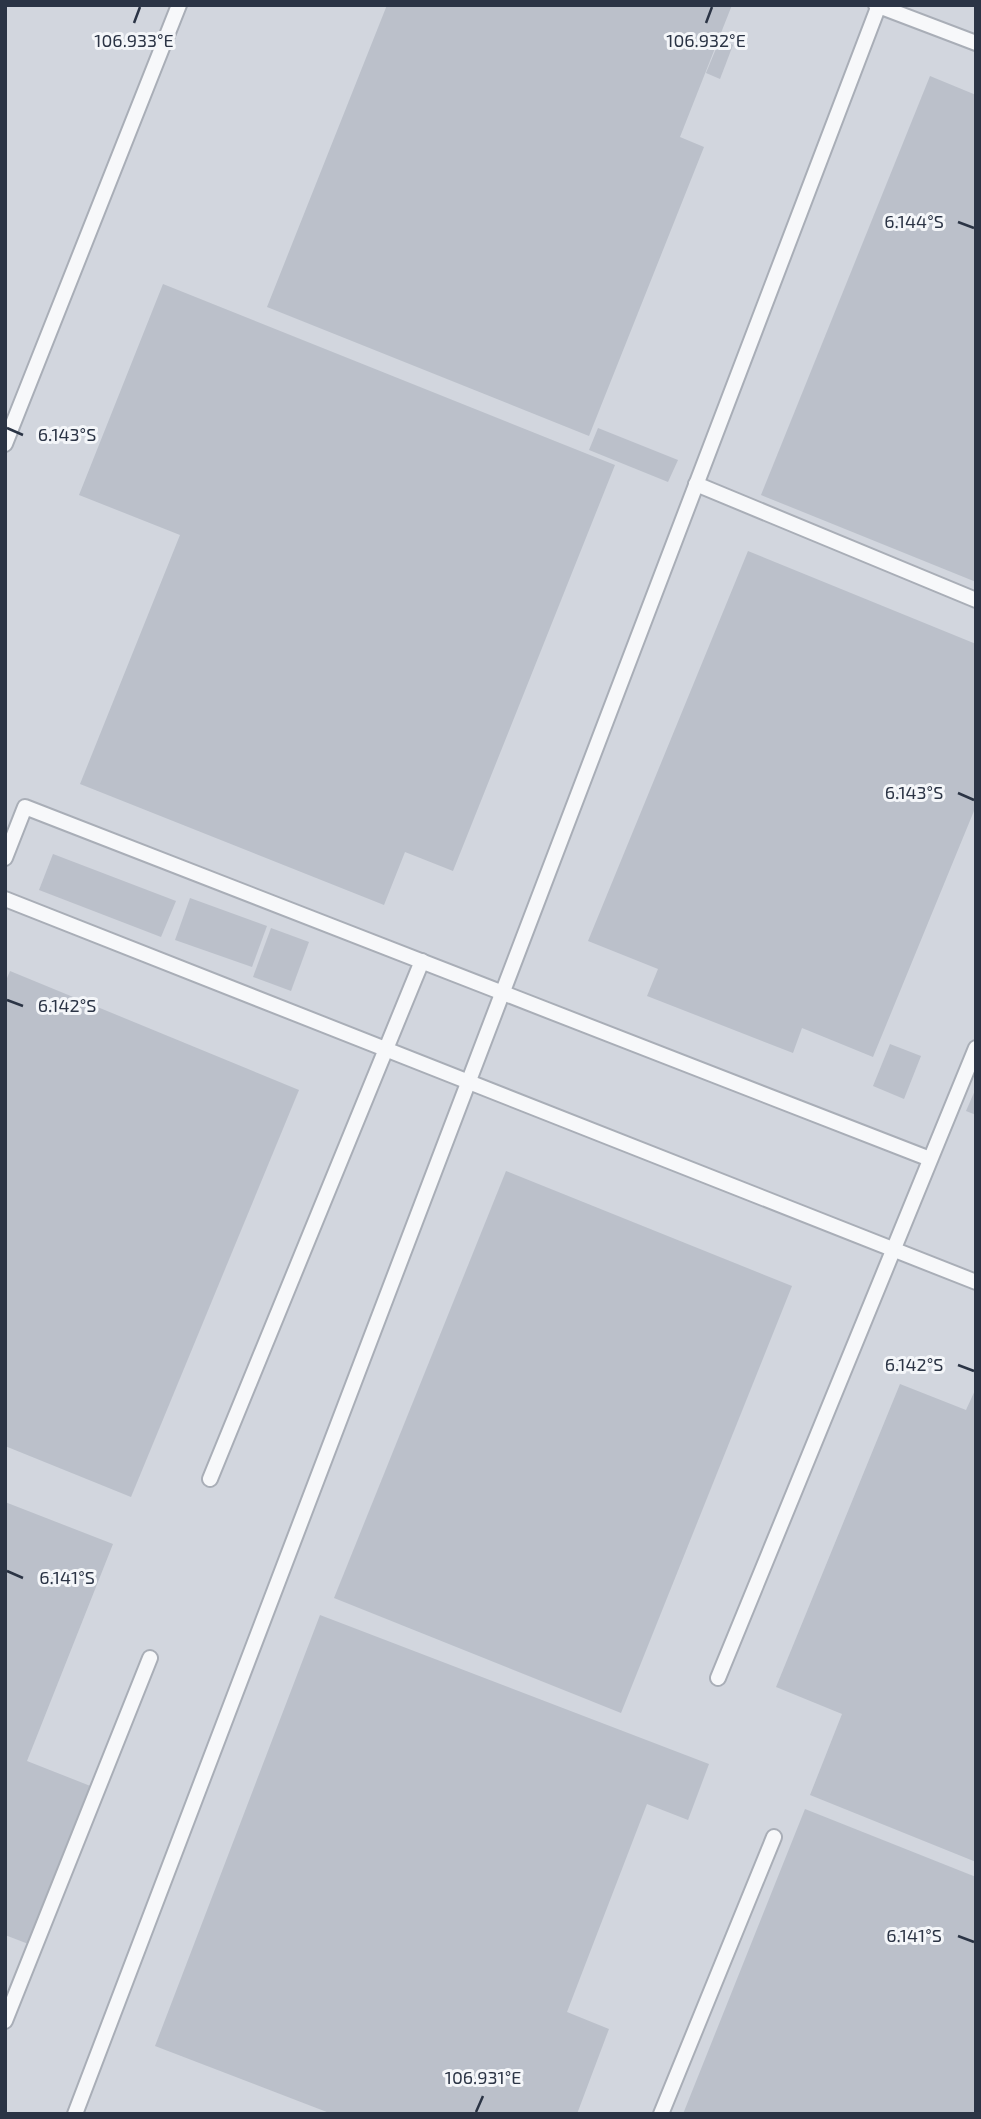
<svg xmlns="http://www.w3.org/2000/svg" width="981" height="2119" font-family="'Exo 2',sans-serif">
  <rect width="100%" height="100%" fill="#e4e7ec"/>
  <rect fill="#d2d6de" x="5" y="5" width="971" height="2109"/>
  <g fill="#bbc0ca">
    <polygon points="387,5 732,5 680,137 704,147 589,436 267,307"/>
    <polygon points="720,39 733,45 720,79 706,73"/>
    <polygon points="930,76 976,95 976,582 761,495"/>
    <polygon points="163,284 615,465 453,871 405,852 384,905 80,784 180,535 79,495"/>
    <polygon points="598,428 678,460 668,482 589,450"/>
    <polygon points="748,551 976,644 976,806 873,1057 802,1028 793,1053 647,996 658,969 588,941"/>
    <polygon points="53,854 176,901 161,937 39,890"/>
    <polygon points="190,898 267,926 252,967 175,940"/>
    <polygon points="271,928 309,942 291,991 253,977"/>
    <polygon points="10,971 299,1090 131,1497 5,1446 5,983"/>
    <polygon points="890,1044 921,1056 904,1099 873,1086"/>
    <polygon points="976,1088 976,1115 966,1111"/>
    <polygon points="506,1171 792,1286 621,1713 334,1598"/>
    <polygon points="900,1384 966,1410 976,1388 976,1862 810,1795 842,1714 776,1687"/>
    <polygon points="5,1502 113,1544 27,1761 93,1787 31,1945 5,1935"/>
    <polygon points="320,1615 709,1764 688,1820 647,1804 567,2012 609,2029 577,2114 332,2114 155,2046"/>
    <polygon points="805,1809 976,1877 976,2114 683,2114"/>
  </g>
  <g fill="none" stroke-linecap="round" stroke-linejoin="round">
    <g stroke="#a9aeb7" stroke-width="18">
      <g id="service">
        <polyline points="876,5 976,43"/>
        <polyline points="5,444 179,5"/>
        <polyline points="696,484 976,600"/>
        <polyline points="5,858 25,807 930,1159"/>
        <polyline points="5,899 976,1282"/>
        <polyline points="210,1479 422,961"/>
        <polyline points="718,1678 976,1048"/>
        <polyline points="5,2021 150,1658"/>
        <polyline points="75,2114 879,5"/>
        <polyline points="661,2114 774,1837"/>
      </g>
    </g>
    <use href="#service" stroke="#f7f8fa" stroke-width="14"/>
  </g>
  <path fill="none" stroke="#2b3445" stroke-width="2.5" d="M134,23L140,7M706,23L712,7M958,222L974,228M7,428L23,435M958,793L974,800M7,1000L23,1006M958,1365L974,1371M7,1571L23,1578M958,1936L974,1942M476,2112L483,2096"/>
  <g font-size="18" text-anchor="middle" fill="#2b3445" stroke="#f4f6f9" stroke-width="6" stroke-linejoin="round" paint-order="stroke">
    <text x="134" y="47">106.933°E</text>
    <text x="706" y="47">106.932°E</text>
    <text x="914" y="228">6.144°S</text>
    <text x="67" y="441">6.143°S</text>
    <text x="914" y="799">6.143°S</text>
    <text x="67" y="1012">6.142°S</text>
    <text x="914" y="1371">6.142°S</text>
    <text x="67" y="1584">6.141°S</text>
    <text x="914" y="1942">6.141°S</text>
    <text x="483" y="2084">106.931°E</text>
  </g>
  <rect width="981" height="2119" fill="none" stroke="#2b3445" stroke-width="14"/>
</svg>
